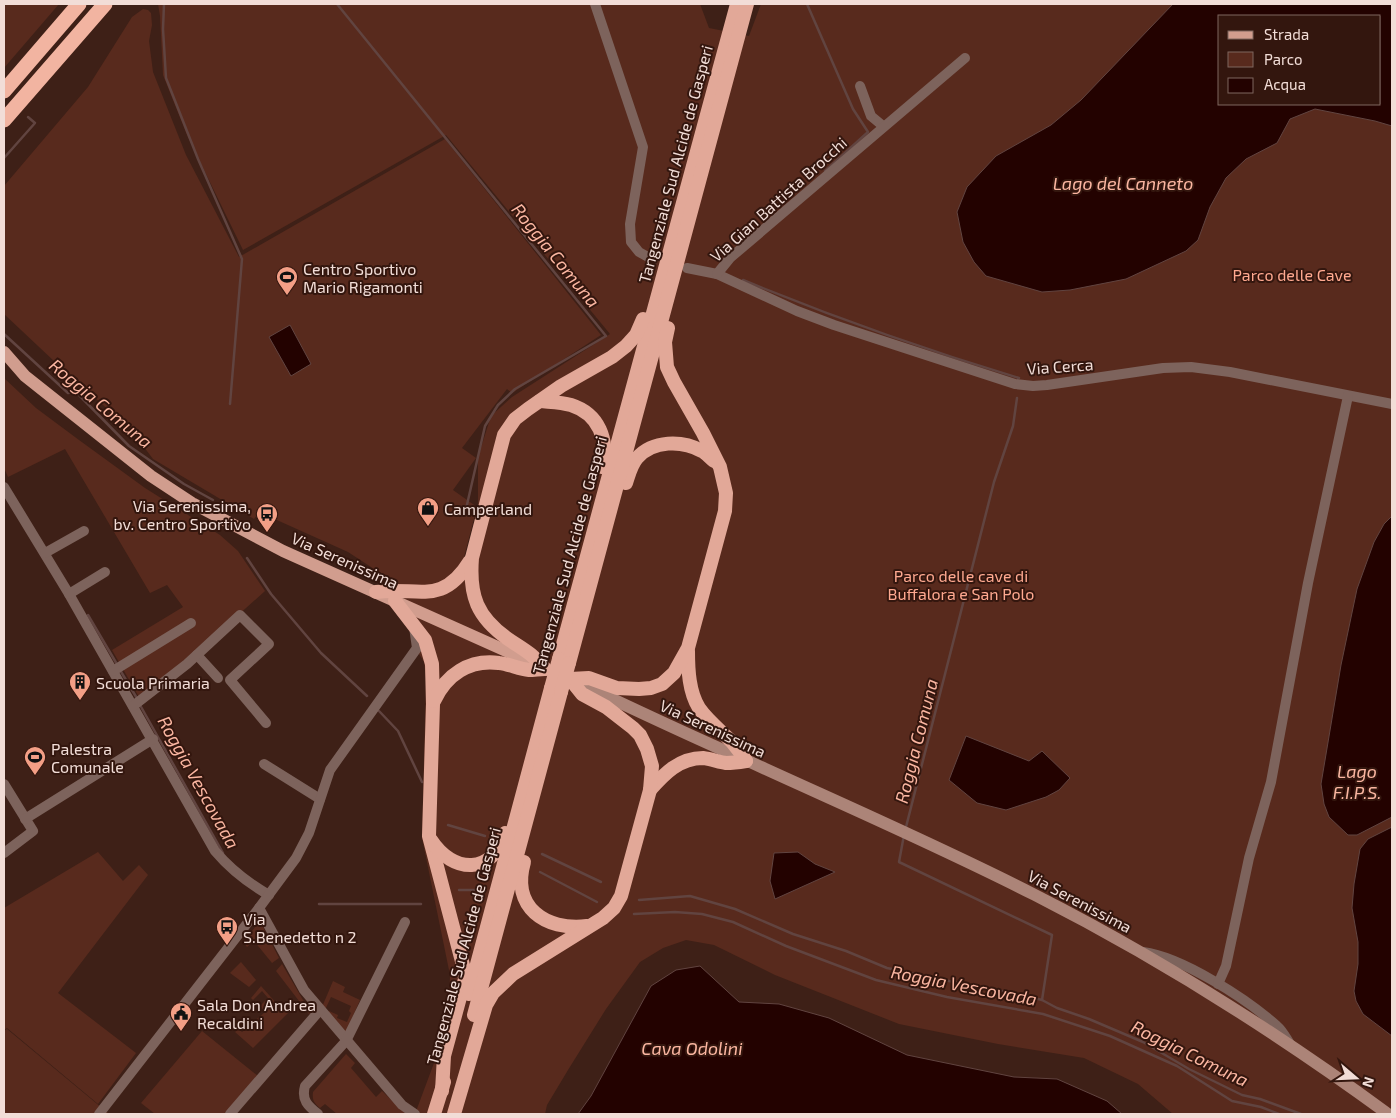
<svg xmlns="http://www.w3.org/2000/svg" width="1396" height="1118" font-family="'Exo 2',sans-serif">
  <rect width="100%" height="100%" fill="#3e2017"/>
  <g fill="#582a1d" fill-rule="evenodd">
    <polygon points="4,4 59,4 4,68"/>
    <path d="M158,4H700L709,28L749,36L761,4H1392V1114H1173L1138,1084L1084,1058L998,1044L899,1024L775,975L714,945L686,940L663,948L640,962L606,1009L568,1070L547,1105L545,1114H415L434,1063L449,1005L450,975L422,838L426,679L424,662L419,654L399,595L412,598L437,597L464,565L478,506V457L491,416L512,397L610,334L446,135L243,250L187,135L163,75L160,16ZM1220,16H1380V104H1220Z"/>
    <polygon points="143,9 148,10 151,13 152,25 149,41 153,72 186,155 239,257 445,139 601,335 512,393 507,389 462,448 476,458 453,490 477,507 462,565 452,578 430,587 397,584 348,552 259,512 254,519 153,459 132,431 55,362 4,314 4,186 88,87 132,17"/>
    <polygon points="4,378 36,408 79,440 145,488 220,535 238,551 265,591 185,663 139,697 112,650 183,607 167,585 150,593 65,449 8,477 4,468"/>
    <polygon points="98,852 123,881 139,865 148,875 58,993 136,1053 98,1104 7,1028 4,1030 4,908"/>
    <polygon points="262,925 279,958 272,963 254,941 247,947 243,942 256,926"/>
    <polygon points="241,962 256,980 249,987 230,973"/>
    <polygon points="282,964 303,1000 312,1011 309,1014 276,971"/>
    <polygon points="333,981 345,987 343,992 360,1000 346,1032 328,1013 329,1011 338,1015 337,1018 347,1022 351,1013 349,1011 351,1006 331,997 325,1010 322,1007"/>
    <polygon points="261,986 278,1005 281,1002 289,1012 253,1048 235,1032 239,1029 242,1032 265,1012 260,1006 268,998 262,991 253,1000 251,998"/>
    <polygon points="7,1029 108,1113 106,1114 4,1114 4,1031"/>
    <polygon points="202,1031 258,1076 224,1114 155,1114 141,1103"/>
    <path d="M346,1054L355,1063L351,1068L376,1097L382,1091L406,1114H337L325,1104L320,1108C314,1103 312,1100 313,1092Z"/>
  </g>
  <g fill="#230200" stroke="#614440" fill-rule="evenodd">
    <path d="M1173,4H1392V126L1375,121L1315,109L1290,119L1277,143L1246,159L1226,178L1210,207L1198,240L1186,251L1126,279L1070,290L1042,292L986,276L974,262L963,242L957,212L967,187L996,156L1051,125L1081,100ZM1380,16V104H1220V16Z"/>
    <polygon points="290,325 311,364 291,376 269,337"/>
    <polygon points="1392,516 1392,817 1357,835 1348,835 1329,817 1324,804 1321,784 1341,665 1357,589 1374,542 1384,524"/>
    <polygon points="966,736 1029,761 1042,751 1070,778 1059,790 1046,797 1006,810 977,803 949,780"/>
    <polygon points="1392,827 1392,1036 1363,1014 1356,1001 1354,991 1358,964 1358,942 1352,908 1354,884 1360,849 1368,839"/>
    <polygon points="798,852 815,864 835,872 775,899 770,881 774,853"/>
    <polygon points="700,966 739,1002 779,1004 829,1018 907,1055 1014,1077 1057,1079 1107,1101 1122,1114 578,1114 591,1096 651,986 676,970"/>
  </g>
  <g fill="none" stroke-linecap="round" stroke-linejoin="round">
    <g stroke="#614440" stroke-width="2.5">
      <polyline points="164,4 163,29 166,78 198,159 242,259 230,404"/>
      <polyline points="337,4 606,336 515,389 498,405 485,426 466,509"/>
      <polyline points="807,4 853,109 868,132 825,171"/>
      <polyline points="4,158 35,123 28,117"/>
      <path d="M743,280C833,317 926,350 1019,378"/>
      <polyline points="4,334 68,393 76,392 129,446 184,484 213,500"/>
      <polyline points="247,558 271,594 321,653 367,696"/>
      <polyline points="88,615 118,666"/>
      <polyline points="120,670 138,700"/>
      <polyline points="140,705 223,853"/>
      <polyline points="379,711 398,731 422,782"/>
      <polyline points="448,825 485,836"/>
      <polyline points="906,827 994,482 1013,426 1017,398"/>
      <polyline points="904,835 899,862 1052,935 1042,1000"/>
      <polyline points="542,854 601,882"/>
      <polyline points="540,872 597,902"/>
      <polyline points="459,890 476,890"/>
      <polyline points="639,900 690,896 735,909 793,934 846,951 887,968 968,985 1023,995 1042,1000 1057,1008 1089,1019 1143,1042 1189,1069 1242,1095 1260,1099 1301,1114"/>
      <polyline points="319,904 421,904"/>
      <polyline points="634,914 675,912 702,914 733,922 786,946 876,980 947,997 1043,1014 1110,1036 1177,1066 1232,1101 1261,1107 1279,1114"/>
    </g>
    <polyline stroke="#593c34" stroke-width="10" stroke-dasharray="10 5" stroke-linecap="butt" points="648,257 673,264"/>
    <g stroke="#7d635c" stroke-width="10">
      <polyline points="595,4 643,147 630,224 631,242 639,252 648,257"/>
      <polyline points="860,86 871,116 883,126"/>
      <polyline points="687,268 717,274 797,311 834,325 1015,384 1033,386 1047,385 1163,368 1191,367 1230,372 1392,404"/>
      <polyline points="717,274 730,258 965,58"/>
      <path d="M4,487L69,594L215,851C231,870 248,883 269,895"/>
      <polyline points="45,553 84,531"/>
      <polyline points="69,594 105,572"/>
      <polyline points="197,655 218,678"/>
      <polyline points="113,671 191,623"/>
      <polyline points="133,706 187,664 240,615 269,644 230,680 266,723"/>
      <polyline points="264,764 320,799"/>
      <polyline points="4,784 33,831 4,853"/>
      <polyline points="25,819 153,739"/>
      <polyline points="259,908 304,990 402,1105 415,1114"/>
      <path d="M1143,952C1182,957 1247,999 1277,1026C1283,1031 1286,1038 1290,1044"/>
      <polyline points="1218,984 1226,966 1249,858 1271,782 1308,583 1348,396"/>
      <polyline points="99,1114 259,908 296,858 309,833 330,770 417,648 414,627"/>
      <polyline points="230,1114 320,1010"/>
      <path d="M318,1114C308,1106 301,1100 305,1086L346,1041L405,922"/>
    </g>
    <path stroke="#ac8478" stroke-width="12" d="M570,679C629,707 688,735 748,761C844,805 941,847 1035,895C1159,958 1276,1032 1388,1114"/>
    <polyline stroke="#d19d8e" stroke-width="12" points="4,352 25,376 151,476 192,503 283,551 542,667"/>
    <g stroke="#e2a898" stroke-width="14">
      <path d="M540,401C550,402 561,402 571,405C599,414 609,440 602,467"/>
      <path d="M626,483C629,474 631,465 637,458C653,440 682,440 702,451C706,453 710,458 714,461"/>
      <path d="M376,592C417,586 442,607 470,561"/>
      <polyline points="395,601 425,640 432,664 433,704 429,836 464,969 465,979 444,1056 442,1091"/>
      <path d="M688,651C688,670 689,692 699,708C708,721 721,731 732,742C737,748 742,755 746,761"/>
      <polyline points="559,659 737,4"/>
      <polyline points="569,663 747,4"/>
      <path d="M545,669C532,653 524,650 508,639C477,617 469,596 472,558L504,435L515,419L528,409L561,386L612,357L626,346L636,335L643,319"/>
      <polyline points="570,679 589,678 617,688 639,689 651,688 662,684 674,673 688,648 725,511 726,493 720,467 703,433 674,382 667,367 665,342 668,328"/>
      <path d="M434,701C446,675 469,659 499,663C509,664 519,669 529,670C534,670 540,669 545,669"/>
      <path d="M650,790C664,774 679,758 703,758C711,759 719,762 726,763C733,763 740,762 746,761"/>
      <path d="M431,840C453,874 493,875 505,833"/>
      <path d="M524,862C511,907 545,931 587,926"/>
      <polyline points="469,994 551,688"/>
      <polyline points="474,1015 561,692"/>
      <polyline points="434,1114 444,1082"/>
      <polyline points="454,1114 486,1005 493,993 513,974 603,918 614,908 621,896 650,790 652,766 647,749 640,735 633,728 606,707 582,694 570,679"/>
    </g>
    <g stroke="#f2b4a1" stroke-width="15">
      <polyline points="4,91 79,4"/>
      <polyline points="4,120 105,4"/>
    </g>
    <g stroke="#e2a898" stroke-width="14">
      <polyline points="551,688 559,659"/>
      <polyline points="561,692 569,663"/>
    </g>
  </g>
  <defs>
    <g id="stadium-pin" transform="scale(1.125)"><path d="M0 17L-7.5 6A9.5 9.5 0 1 1 7.5 6Z" fill="#f39f86" stroke="#33160e"/><path d="M0-5a6.5 5 0 1 0 0 10a6.5 5 0 1 0 0-10ZM-3.5-1.8h7v3.6h-7Z" fill="#111"/></g>
    <g id="shop-pin" transform="scale(1.125)"><path d="M0 17L-7.5 6A9.5 9.5 0 1 1 7.5 6Z" fill="#f39f86" stroke="#33160e"/><path d="M-5-2.5h2.3a2.7 3.5 0 0 1 5.4 0H5L5.5 6h-11ZM-1.5-2.5h3a1.5 2.3 0 0 0-3 0Z" fill="#111"/></g>
    <g id="bus-pin" transform="scale(1.125)"><path d="M0 17L-7.5 6A9.5 9.5 0 1 1 7.5 6Z" fill="#f39f86" stroke="#33160e"/><path d="M-5-6H5V4H4V6H2V4H-2V6H-4V4H-5ZM-3.5-4V0h7V-4ZM-3.5 1.2v1.5H-2V1.2ZM2 1.2v1.5H3.5V1.2Z" fill="#111"/></g>
    <g id="building-pin" transform="scale(1.125)"><path d="M0 17L-7.5 6A9.5 9.5 0 1 1 7.5 6Z" fill="#f39f86" stroke="#33160e"/><path d="M-4-6H4V6H1V3H-1V6H-4ZM-2.5-4.3h1.7v1.8h-1.7ZM.8-4.3h1.7v1.8H.8ZM-2.5-1h1.7V.8h-1.7ZM.8-1h1.7V.8H.8Z" fill="#111"/></g>
    <g id="civic-pin" transform="scale(1.125)"><path d="M0 17L-7.5 6A9.5 9.5 0 1 1 7.5 6Z" fill="#f39f86" stroke="#33160e"/><path d="M-.6-6.5H3V-4.5H.6V-3L4-1V1h2V6H-6V1h2V-1L-.6-3ZM-1.2 2.5V6h2.4V2.5Z" fill="#111"/></g>
  </defs>
  <g fill-rule="evenodd">
    <use href="#stadium-pin" x="287" y="277"/>
    <use href="#shop-pin" x="428" y="508"/>
    <use href="#bus-pin" x="267" y="514"/>
    <use href="#building-pin" x="80" y="682"/>
    <use href="#stadium-pin" x="35" y="757"/>
    <use href="#bus-pin" x="227" y="927"/>
    <use href="#civic-pin" x="181" y="1013"/>
  </g>
  <g text-anchor="middle" dominant-baseline="central" stroke-width="4" stroke-linejoin="round" paint-order="stroke">
    <g font-size="16" fill="#f2ddd7" stroke="#33160e">
      <text transform="translate(675 164) rotate(-75)">Tangenziale Sud Alcide de Gasperi</text>
      <text transform="translate(778 199) rotate(-42)">Via Gian Battista Brocchi</text>
      <text transform="translate(1060 366) rotate(-4)">Via Cerca</text>
      <text transform="translate(569 555) rotate(-75)">Tangenziale Sud Alcide de Gasperi</text>
      <text transform="translate(345 560) rotate(24)">Via Serenissima</text>
      <text transform="translate(713 728) rotate(25)">Via Serenissima</text>
      <text transform="translate(1080 901) rotate(28)">Via Serenissima</text>
      <text transform="translate(463 946) rotate(-75)">Tangenziale Sud Alcide de Gasperi</text>
    </g>
    <g font-size="16" fill="#f2ddd7" stroke="#33160e" text-anchor="start">
      <text x="303" y="268">Centro Sportivo<tspan x="303" dy="18">Mario Rigamonti</tspan></text>
      <text x="251" y="505" text-anchor="end">Via Serenissima,<tspan x="251" dy="18">bv. Centro Sportivo</tspan></text>
      <text x="444" y="508">Camperland</text>
      <text x="96" y="682">Scuola Primaria</text>
      <text x="51" y="748">Palestra<tspan x="51" dy="18">Comunale</tspan></text>
      <text x="243" y="918">Via<tspan x="243" dy="18">S.Benedetto n 2</tspan></text>
      <text x="197" y="1004">Sala Don Andrea<tspan x="197" dy="18">Recaldini</tspan></text>
    </g>
    <g font-size="16" fill="#ffa990" stroke="#33160e">
      <text x="1292" y="274">Parco delle Cave</text>
      <text x="961" y="575">Parco delle cave di<tspan x="961" dy="18">Buffalora e San Polo</tspan></text>
    </g>
    <g font-size="18" font-style="italic" fill="#fbb6a1" stroke="#33160e">
      <text x="1123" y="183">Lago del Canneto</text>
      <text transform="translate(556 255) rotate(51)">Roggia Comuna</text>
      <text transform="translate(101 403) rotate(40)">Roggia Comuna</text>
      <text transform="translate(916 741) rotate(-76)">Roggia Comuna</text>
      <text x="1357" y="771">Lago<tspan x="1357" dy="21">F.I.P.S.</tspan></text>
      <text transform="translate(199 782) rotate(61)">Roggia Vescovada</text>
      <text transform="translate(964 985) rotate(11)">Roggia Vescovada</text>
      <text x="692" y="1048">Cava Odolini</text>
      <text transform="translate(1190 1053) rotate(26)">Roggia Comuna</text>
    </g>
  </g>
  <rect width="1396" height="1118" fill="none" stroke="#f2ddd7" stroke-width="10"/>
  <rect x="1218" y="15" width="162" height="90" fill="#33160e" stroke="#7f665e"/>
  <rect x="1228" y="31" width="25" height="8" fill="#d19d8e" stroke="#7f665e"/>
  <text x="1264" y="40" font-size="15" fill="#f2ddd7">Strada</text>
  <rect x="1228" y="52" width="25" height="15" fill="#582a1d" stroke="#7f665e"/>
  <text x="1264" y="65" font-size="15" fill="#f2ddd7">Parco</text>
  <rect x="1228" y="78" width="25" height="15" fill="#230200" stroke="#7f665e"/>
  <text x="1264" y="90" font-size="15" fill="#f2ddd7">Acqua</text>
  <g transform="translate(1356 1078) rotate(109)" stroke="#33160e" stroke-width="4" paint-order="stroke">
  <path d="M0-4L9 19L0 12L-9 19Z" fill="#f2ddd7"/>
  <text y="-8" font-size="14" font-weight="bold" text-anchor="middle" fill="#f2ddd7">N</text>
  </g>
</svg>
